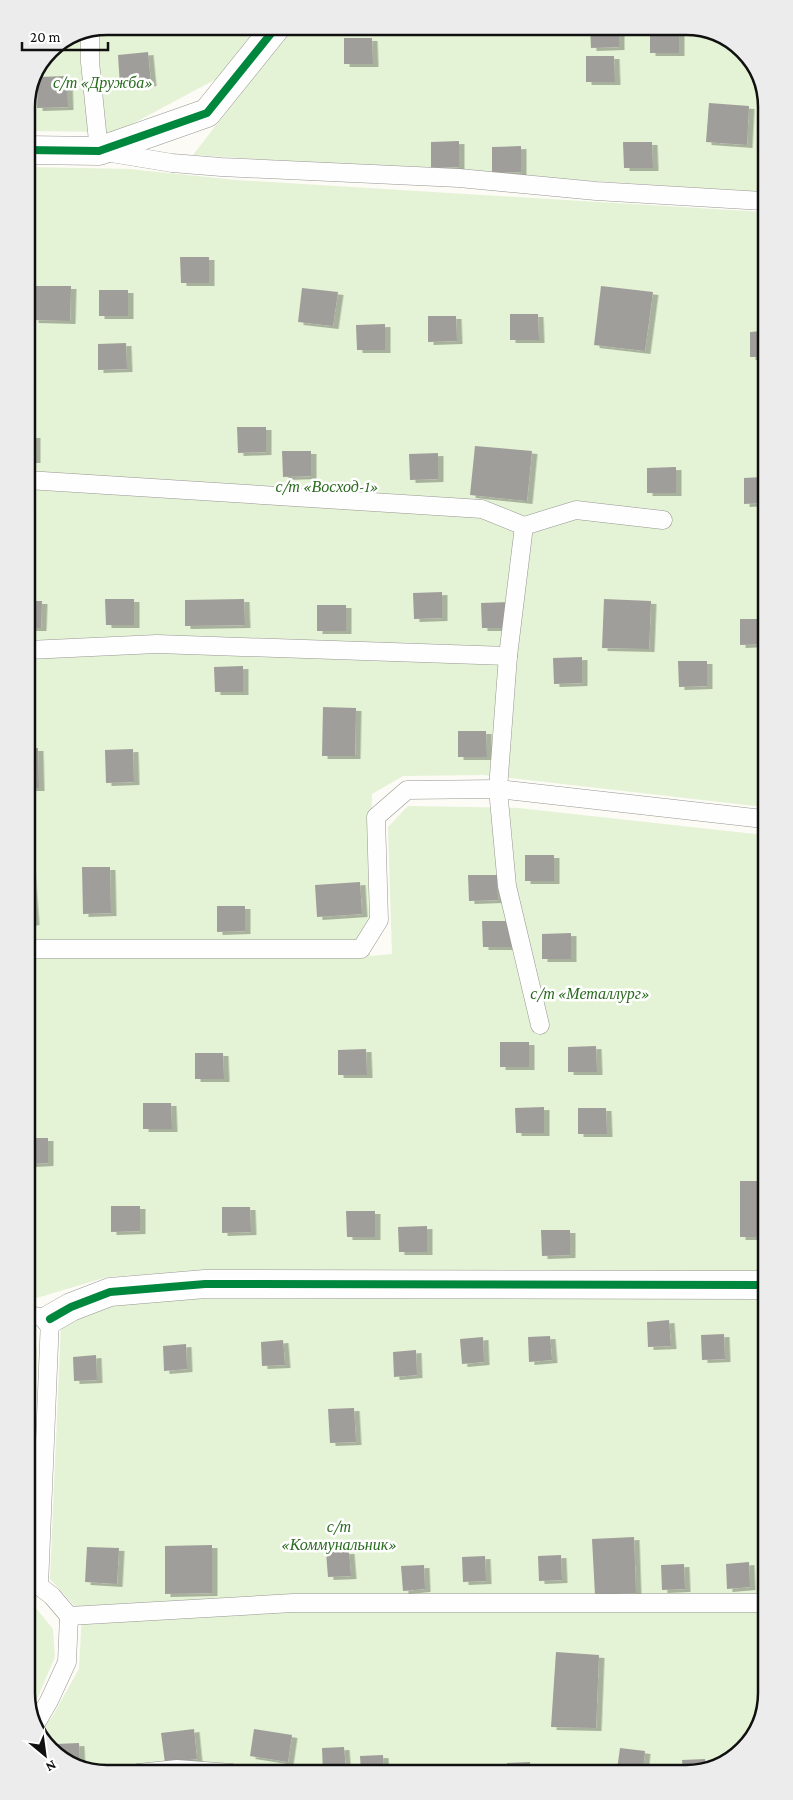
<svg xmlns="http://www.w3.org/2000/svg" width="793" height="1800" font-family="'Crimson Pro',serif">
  <defs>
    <filter id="shadow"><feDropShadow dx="5.5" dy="3" stdDeviation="0" flood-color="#0004"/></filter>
  </defs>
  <rect width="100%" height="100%" fill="#fcfbf5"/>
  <g fill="#e4f2d5">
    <polygon points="107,26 258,26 218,78 117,132 26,131 26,102 50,50"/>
    <polygon points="293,26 691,26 735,43 762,81 763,192 193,155"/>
    <polygon points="27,167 129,169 236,180 763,212 764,807 484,775 403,776 372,794 370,956 392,954 388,827 408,806 518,808 764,835 766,1273 452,1270 205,1271 107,1277 30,1300"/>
    <polygon points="113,1299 766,1299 767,1693 750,1742 712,1769 102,1774 58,1757 40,1732 52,1717 79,1669 82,1614 50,1579 61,1324"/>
    <polygon points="30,1339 37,1349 33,1580 30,1580"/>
    <polygon points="30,1601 53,1629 55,1657 31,1713"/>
  </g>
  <g fill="#a09e9a" filter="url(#shadow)">
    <polygon points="590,26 619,26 619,47 591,48"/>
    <polygon points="679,27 679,53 650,53 650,28"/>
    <polygon points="344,38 372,38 373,64 344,64"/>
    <polygon points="148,52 151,83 120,86 118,55"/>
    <polygon points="586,56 614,56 615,82 586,82"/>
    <polygon points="67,76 68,107 37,108 38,77"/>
    <polygon points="709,103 749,106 747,145 706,142"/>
    <polygon points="459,141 459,167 431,168 431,142"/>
    <polygon points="623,142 652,142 653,168 624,168"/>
    <polygon points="521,146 521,172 492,173 492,147"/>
    <polygon points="180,257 209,257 209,283 181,283"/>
    <polygon points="34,286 71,286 70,321 33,320"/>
    <polygon points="601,286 653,292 645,351 594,345"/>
    <polygon points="302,288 338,292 333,326 298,322"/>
    <rect x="99" y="290" width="29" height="26"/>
    <polygon points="510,314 538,314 539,340 510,340"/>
    <polygon points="428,316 456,316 457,341 428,342"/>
    <polygon points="385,324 385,350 357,350 356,325"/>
    <polygon points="763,331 763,357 750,357 750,332"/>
    <polygon points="126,343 127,369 98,370 98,344"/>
    <polygon points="237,427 266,427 266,452 238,453"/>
    <rect x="27" y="435" width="8" height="25"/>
    <polygon points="475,446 532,451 527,501 470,495"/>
    <polygon points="282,451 311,451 311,476 283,477"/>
    <polygon points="438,453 438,479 410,480 409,454"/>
    <polygon points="676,467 676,493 647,493 647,468"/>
    <polygon points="763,477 764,503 744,504 744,478"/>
    <polygon points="442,592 442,618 414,619 413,593"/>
    <polygon points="105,599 134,599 134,625 106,625"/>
    <polygon points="244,599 245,625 185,626 185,600"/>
    <polygon points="604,599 651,601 649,649 602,648"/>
    <polygon points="28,601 42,601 41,628 28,628"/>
    <polygon points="510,602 510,628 482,628 481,603"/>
    <rect x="317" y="605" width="29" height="26"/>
    <polygon points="740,619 764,619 764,644 740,645"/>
    <polygon points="582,657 582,683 554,684 553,658"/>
    <polygon points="678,661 707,661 707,686 679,687"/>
    <polygon points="243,666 243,692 215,692 214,667"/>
    <polygon points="323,707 356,708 355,756 322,756"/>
    <polygon points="458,731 486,731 487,757 458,757"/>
    <polygon points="28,748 38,748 39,788 28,788"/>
    <polygon points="133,749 134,782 106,783 105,750"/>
    <rect x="525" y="855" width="29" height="26"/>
    <polygon points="82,867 110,867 111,913 83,914"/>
    <polygon points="28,868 30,868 34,922 29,923"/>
    <polygon points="468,875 497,875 498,900 469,901"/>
    <polygon points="360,882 362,914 317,917 315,885"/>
    <polygon points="217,906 245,906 245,931 217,932"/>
    <polygon points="482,921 511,921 512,947 483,947"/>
    <polygon points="571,933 571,959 542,959 542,934"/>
    <rect x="500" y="1042" width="29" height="25"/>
    <polygon points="596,1046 597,1072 568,1072 568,1047"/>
    <polygon points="366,1049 367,1075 338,1075 338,1050"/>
    <polygon points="195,1053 223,1053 224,1079 195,1079"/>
    <polygon points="143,1103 171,1103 172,1129 143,1129"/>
    <polygon points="544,1107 544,1133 516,1133 515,1108"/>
    <polygon points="578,1108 606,1108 607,1134 578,1134"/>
    <polygon points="29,1138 48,1138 48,1163 29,1164"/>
    <polygon points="740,1181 765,1181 766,1237 740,1237"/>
    <polygon points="111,1206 140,1206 140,1231 111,1232"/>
    <polygon points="222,1207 250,1207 251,1232 222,1233"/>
    <polygon points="346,1211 375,1211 375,1237 347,1237"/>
    <polygon points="427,1226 427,1252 399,1252 398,1227"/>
    <polygon points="541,1230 570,1230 570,1255 542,1256"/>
    <polygon points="669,1320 671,1346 648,1347 647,1322"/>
    <polygon points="724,1334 725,1359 702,1360 701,1335"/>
    <polygon points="550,1336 552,1360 529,1362 528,1337"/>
    <polygon points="483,1337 484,1362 462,1364 460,1339"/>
    <polygon points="283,1340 285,1365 262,1366 261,1342"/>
    <polygon points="186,1344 187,1369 164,1371 163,1346"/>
    <polygon points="416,1350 417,1375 394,1377 393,1352"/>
    <polygon points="96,1355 97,1380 74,1381 73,1357"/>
    <polygon points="354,1408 356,1442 330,1443 328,1409"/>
    <polygon points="634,1537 636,1593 595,1595 592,1539"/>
    <polygon points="212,1545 212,1593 165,1594 165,1546"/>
    <polygon points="87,1547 119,1548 117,1584 85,1582"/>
    <polygon points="349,1551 351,1576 328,1577 326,1552"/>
    <polygon points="561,1555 562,1580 539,1581 538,1556"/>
    <polygon points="485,1556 486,1581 463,1582 462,1557"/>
    <polygon points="749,1562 750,1587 727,1589 726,1564"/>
    <polygon points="684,1564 685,1589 662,1590 661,1565"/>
    <polygon points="424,1565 425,1589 403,1591 401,1566"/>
    <polygon points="556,1652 599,1655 596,1728 551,1727"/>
    <polygon points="194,1729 197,1759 165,1763 161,1733"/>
    <polygon points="254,1729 292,1735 288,1762 250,1756"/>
    <polygon points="79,1743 80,1765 56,1755 56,1744"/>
    <polygon points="344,1747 346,1772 323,1772 322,1748"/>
    <polygon points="620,1748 645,1751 643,1770 617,1770"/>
    <polygon points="383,1755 384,1772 361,1772 360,1756"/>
    <polygon points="705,1759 706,1769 683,1770 682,1760"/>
    <polygon points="530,1762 530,1771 507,1771 507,1763"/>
    <polygon points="476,1764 476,1771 453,1771 453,1766"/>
  </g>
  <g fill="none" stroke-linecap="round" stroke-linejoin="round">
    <g stroke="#969693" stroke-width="19">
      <g id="service">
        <polyline points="90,33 90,62 99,151 172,163 221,167 459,178 596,191 763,201"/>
        <polyline points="27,480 482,509 524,526 576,510 663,520"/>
        <polyline points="524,526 508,656 498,789 507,886 540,1025"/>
        <polyline points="28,650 157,644 508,656"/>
        <polyline points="29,949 361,949 379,920 376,817 407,790 498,789 764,819"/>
        <polyline points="30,1315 50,1319 39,1586 52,1596 69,1616 67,1662 49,1701 35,1725"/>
        <polyline points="69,1616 293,1603 767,1603"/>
        <polyline points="138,1773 177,1769 232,1773"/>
      </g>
    </g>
    <g stroke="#969693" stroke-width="29">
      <g id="minor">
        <polyline points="27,150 99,151 207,113 277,26"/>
        <polyline points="50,1319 71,1307 110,1292 205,1284 766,1285"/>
      </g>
    </g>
    <use href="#service" stroke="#fffefe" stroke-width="18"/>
    <use href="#minor" stroke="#fffefe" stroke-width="28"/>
    <g stroke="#fff" stroke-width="11">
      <g id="cycleway">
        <polyline points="27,150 99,151 207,113 277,26"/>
        <polyline points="50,1319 71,1307 110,1292 205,1284 766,1285"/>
      </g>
    </g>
    <use href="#cycleway" stroke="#00873e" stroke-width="8"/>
  </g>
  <g text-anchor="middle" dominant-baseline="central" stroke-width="5" stroke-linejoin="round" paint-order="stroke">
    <g font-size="16" font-style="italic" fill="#286a1e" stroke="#fff">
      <text x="103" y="82">с/т «Дружба»</text>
      <text x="327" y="486">с/т «Восход-1»</text>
      <text x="590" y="993">с/т «Металлург»</text>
      <text x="339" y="1526">с/т<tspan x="339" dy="18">«Коммунальник»</tspan></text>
    </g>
  </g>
  <path d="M0 0H793V1800H0ZM107 35H686A72 72 0 0 1 758 107V1693A72 72 0 0 1 686 1765H107A72 72 0 0 1 35 1693V107A72 72 0 0 1 107 35Z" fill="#ececec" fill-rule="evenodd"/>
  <path fill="none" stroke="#101010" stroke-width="2.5" d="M107 35H686A72 72 0 0 1 758 107V1693A72 72 0 0 1 686 1765H107A72 72 0 0 1 35 1693V107A72 72 0 0 1 107 35Z"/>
  <g transform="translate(45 1755) rotate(151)" stroke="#ffffff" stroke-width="4" paint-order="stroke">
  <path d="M0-4L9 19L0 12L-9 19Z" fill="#101010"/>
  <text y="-8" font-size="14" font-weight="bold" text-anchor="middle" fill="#101010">N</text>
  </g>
  <path d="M22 42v8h86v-8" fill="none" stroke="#101010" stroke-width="2.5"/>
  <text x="30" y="42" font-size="15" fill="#101010" stroke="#ffffff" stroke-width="4" paint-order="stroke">20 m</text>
</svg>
